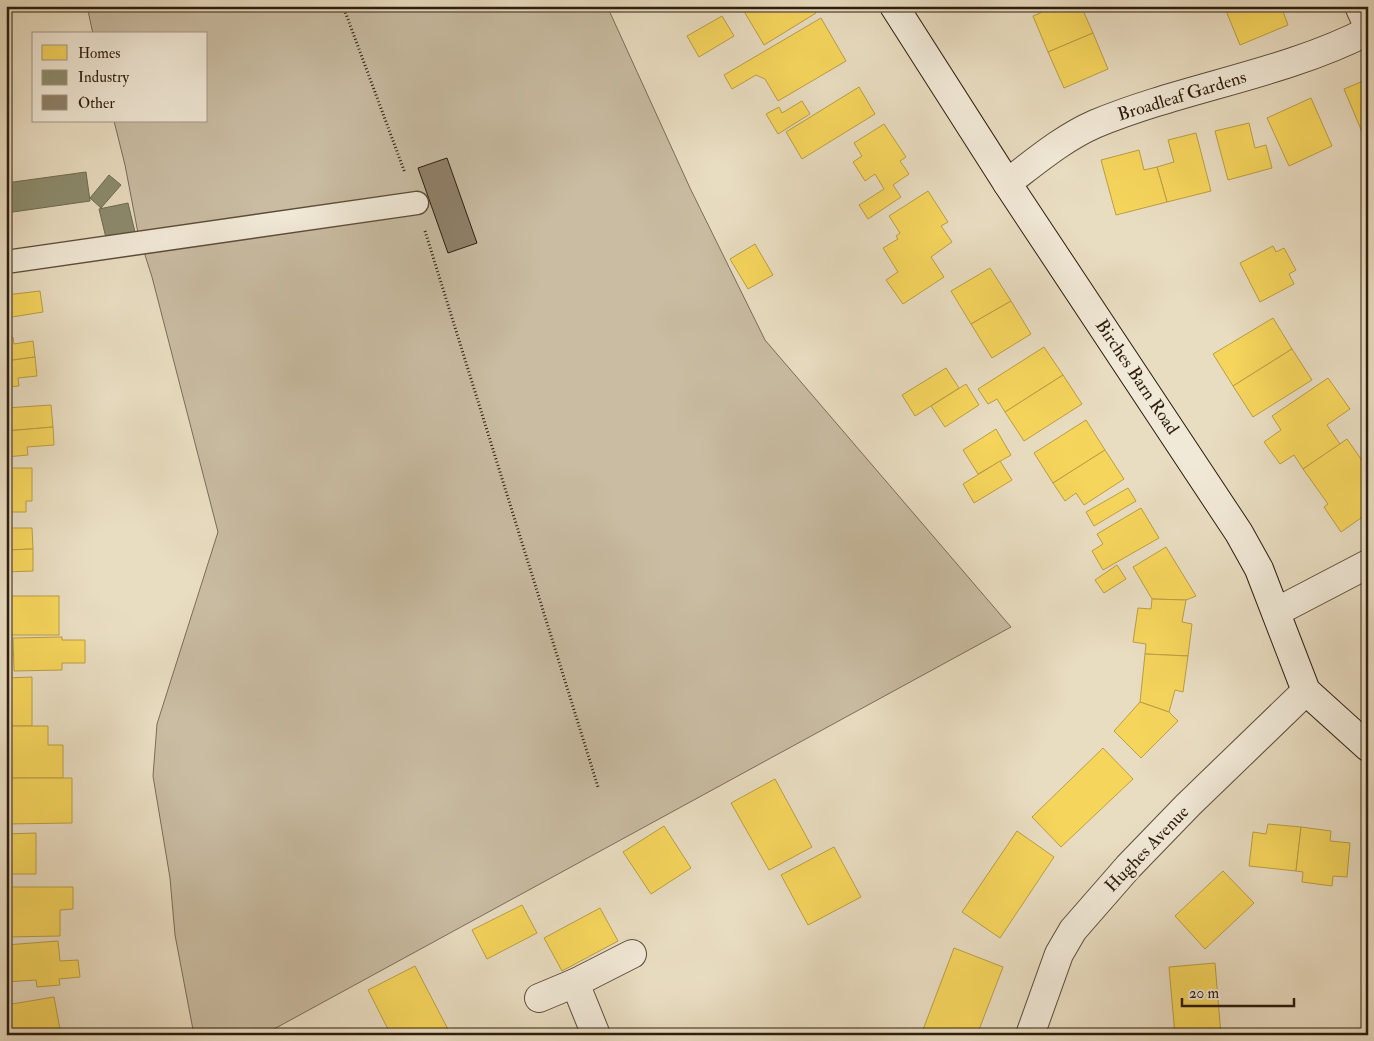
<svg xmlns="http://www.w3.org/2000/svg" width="1374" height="1041" font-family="'IM FELL Double Pica',serif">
  <rect width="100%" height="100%" fill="#e9ddc1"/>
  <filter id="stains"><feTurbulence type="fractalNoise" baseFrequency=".004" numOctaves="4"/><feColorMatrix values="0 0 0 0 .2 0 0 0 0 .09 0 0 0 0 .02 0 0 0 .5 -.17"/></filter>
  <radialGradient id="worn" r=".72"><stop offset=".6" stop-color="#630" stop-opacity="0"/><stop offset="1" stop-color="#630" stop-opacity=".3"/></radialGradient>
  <polygon fill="#c9bca2" stroke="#7b6c58" points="87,6 607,6 690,188 765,340 1011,627 263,1035 194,1035 175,935 170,878 153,776 157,724 218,532 152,277 138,233 125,165 114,121 206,121 206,34 93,34"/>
  <g fill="#f6d55c" stroke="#ba9e44">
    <polygon points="745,6 811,6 816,13 764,45 742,8"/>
    <polygon points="1057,6 1081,6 1093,33 1048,52 1033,16"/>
    <polygon points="1224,6 1281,6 1288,25 1240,45"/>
    <polygon points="722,16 734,36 699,57 687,36"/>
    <polygon points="821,18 846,61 778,101 765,79 756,75 732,89 724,75"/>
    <polygon points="1093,33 1108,69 1064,88 1048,52"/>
    <polygon points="1368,79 1368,138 1365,139 1344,89"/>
    <polygon points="859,87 875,114 802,159 786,132"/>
    <polygon points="1311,98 1332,146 1289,166 1267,118"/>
    <polygon points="802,101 810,114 778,134 766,114 779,107 782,113"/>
    <polygon points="1249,123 1255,148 1266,145 1272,168 1228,180 1215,131"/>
    <polygon points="884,124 906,157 900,161 909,174 893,185 901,197 868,219 859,205 884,189 875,174 865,181 853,162 862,156 854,143"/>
    <polygon points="1196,133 1211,191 1167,202 1157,167 1174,162 1168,140"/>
    <polygon points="1139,150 1144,170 1157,167 1167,202 1116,215 1101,160"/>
    <polygon points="928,191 948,222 941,226 952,242 931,257 944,277 903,304 886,280 898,272 883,248 898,239 896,236 900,233 889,216"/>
    <polygon points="755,244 773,275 748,289 730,259"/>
    <polygon points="1273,246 1276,252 1284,248 1296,270 1289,274 1294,284 1260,302 1240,263"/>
    <polygon points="990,268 1011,301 971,324 951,291"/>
    <polygon points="40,291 43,312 6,318 6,295"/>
    <polygon points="1011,301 1031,334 992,358 971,324"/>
    <polygon points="1273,318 1292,349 1233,386 1213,354"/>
    <polygon points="13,337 14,344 33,341 35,357 6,361 6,338"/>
    <polygon points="1044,347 1063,375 1005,412 997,399 988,404 978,389"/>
    <polygon points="1292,349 1312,380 1253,417 1233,386"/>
    <polygon points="35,357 37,376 18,378 19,386 6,387 6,361"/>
    <polygon points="946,368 959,388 915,416 902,395"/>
    <polygon points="1063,375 1082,404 1024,441 1005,412"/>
    <polygon points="1328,378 1350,409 1327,425 1340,444 1303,469 1294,455 1280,464 1264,442 1281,430 1272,416"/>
    <polygon points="966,384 979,405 945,427 931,406"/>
    <polygon points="51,405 53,427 6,431 6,408"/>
    <polygon points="1086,420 1105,450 1053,483 1034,453"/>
    <polygon points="53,427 54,445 27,447 28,455 6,457 6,431"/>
    <polygon points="996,429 1011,455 978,474 963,450"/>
    <polygon points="1347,439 1368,469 1368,513 1341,532 1324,507 1328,504 1303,469"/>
    <polygon points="1105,450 1124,479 1084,505 1076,493 1065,501 1053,483"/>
    <polygon points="1000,461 1012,480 974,503 963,484"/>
    <polygon points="6,468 32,468 32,501 26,501 26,512 6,512"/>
    <polygon points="1128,488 1136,501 1094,526 1086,512"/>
    <polygon points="1141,508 1159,538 1103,570 1092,551 1103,544 1097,534"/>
    <polygon points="6,528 32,528 33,549 6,550"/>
    <polygon points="1166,547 1196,596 1186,600 1152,599 1133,567"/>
    <polygon points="33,549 33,571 6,572 6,550"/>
    <polygon points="1117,565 1126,579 1104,593 1095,580"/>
    <rect x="6" y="596" width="53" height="39"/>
    <polygon points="1152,599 1186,600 1182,622 1192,624 1188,656 1145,654 1146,644 1133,642 1138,608 1151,609"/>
    <polygon points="62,637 62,640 85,640 85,663 62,663 62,670 14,671 13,638"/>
    <polygon points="1145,654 1188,656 1183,692 1175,690 1169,712 1140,702"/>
    <polygon points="32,677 32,726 6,726 6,678"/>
    <polygon points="1140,702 1169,712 1178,721 1141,758 1114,731"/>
    <polygon points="6,726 48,726 48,745 63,745 63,778 6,778"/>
    <polygon points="1103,748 1133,779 1061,847 1032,817"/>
    <polygon points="6,778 72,778 72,823 6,824"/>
    <polygon points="775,779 812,847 769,870 731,803"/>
    <polygon points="1268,824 1301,827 1296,871 1249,866 1253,832 1266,834"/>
    <polygon points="664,826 691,868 651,894 623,852"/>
    <polygon points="1301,827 1331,831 1330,841 1350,843 1347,877 1333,876 1332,886 1302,882 1303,872 1296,871"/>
    <polygon points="1017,831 1054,857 1000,938 962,912"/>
    <polygon points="36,833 36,874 6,874 6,834"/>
    <polygon points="834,847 861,897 808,925 781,875"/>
    <polygon points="1223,871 1254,903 1205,949 1175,916"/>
    <polygon points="6,887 73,887 73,909 60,910 60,936 6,937"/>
    <polygon points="522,905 537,933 487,959 472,930"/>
    <polygon points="600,908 618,941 562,971 544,938"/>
    <polygon points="58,941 60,961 78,960 80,977 59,979 60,985 37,987 36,980 6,982 6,945"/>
    <polygon points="954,948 1003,967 977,1035 921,1035"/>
    <polygon points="1215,963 1221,1035 1175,1035 1169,967"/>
    <polygon points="415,966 451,1035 391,1035 368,990"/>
    <polygon points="54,997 61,1035 6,1035 6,1005"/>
  </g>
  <g fill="#8c8c6e" stroke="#706b51">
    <polygon points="86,172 90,201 6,213 6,183"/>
    <polygon points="109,175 121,185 101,208 90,198"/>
    <polygon points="128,203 135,232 106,238 99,209"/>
  </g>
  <polygon fill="#8f816b" stroke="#2d1d0d" points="447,158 477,243 448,253 418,168"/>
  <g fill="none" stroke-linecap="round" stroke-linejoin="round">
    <g stroke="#5c4d3a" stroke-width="25">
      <polyline id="service" points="6,262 417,203"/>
    </g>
    <g stroke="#5c4d3a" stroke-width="30">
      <g id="minor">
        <polyline points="1359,6 1368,26"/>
        <path d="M1007,183C1035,162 1063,138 1095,124C1184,87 1282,75 1368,31"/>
        <polyline points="1276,612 1368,564"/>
        <polyline points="575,983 632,954"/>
        <polyline points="539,998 575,983 596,1035"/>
        <polyline points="1030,1035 1059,954 1073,930 1128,867 1188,805 1306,691"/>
      </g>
    </g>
    <g stroke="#2d1d0d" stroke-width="30">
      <polyline id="secondary" points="894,6 1007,183 1239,533 1259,569 1306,691 1368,747"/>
    </g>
    <g stroke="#2d1d0d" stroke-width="3" stroke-dasharray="1 2.5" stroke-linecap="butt">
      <polyline points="343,6 405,173"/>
      <polyline points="425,231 598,787"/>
    </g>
    <use href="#service" stroke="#f1e9d7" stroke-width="22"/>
    <use href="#minor" stroke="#f1e9d7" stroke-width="28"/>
    <use href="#secondary" stroke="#f1e9d7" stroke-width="28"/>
  </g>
  <g text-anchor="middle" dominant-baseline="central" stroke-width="5" stroke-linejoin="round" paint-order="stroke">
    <g font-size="18" fill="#2d1d0d" stroke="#f1e9d7">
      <text transform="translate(1182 96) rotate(-17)">Broadleaf Gardens</text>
      <text transform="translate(1137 377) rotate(56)">Birches Barn Road</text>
      <text transform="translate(1147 849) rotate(-46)">Hughes Avenue</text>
    </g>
  </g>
  <rect width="1374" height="1041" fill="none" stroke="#e9ddc1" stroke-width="25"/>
  <rect x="8" y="8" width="1359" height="1026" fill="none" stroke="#2d1d0d" stroke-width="2.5"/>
  <rect x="12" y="12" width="1349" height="1016" fill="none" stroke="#2d1d0d"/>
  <rect x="32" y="32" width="175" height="90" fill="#f1e9d7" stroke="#a39786"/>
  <rect x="42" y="45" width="25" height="15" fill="#f6d55c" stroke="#a39786"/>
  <text x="78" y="58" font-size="15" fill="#2d1d0d">Homes</text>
  <rect x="42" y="70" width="25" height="15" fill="#8c8c6e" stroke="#a39786"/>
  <text x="78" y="82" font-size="15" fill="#2d1d0d">Industry</text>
  <rect x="42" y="95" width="25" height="15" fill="#8f816b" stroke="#a39786"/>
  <text x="78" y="108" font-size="15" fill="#2d1d0d">Other</text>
  <path d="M1182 998v8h112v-8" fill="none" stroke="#2d1d0d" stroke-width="2.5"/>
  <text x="1189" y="998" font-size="15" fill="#2d1d0d" stroke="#f1e9d7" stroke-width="4" paint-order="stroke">20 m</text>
  <rect width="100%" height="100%" filter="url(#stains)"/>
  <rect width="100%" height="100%" fill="url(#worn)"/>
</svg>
